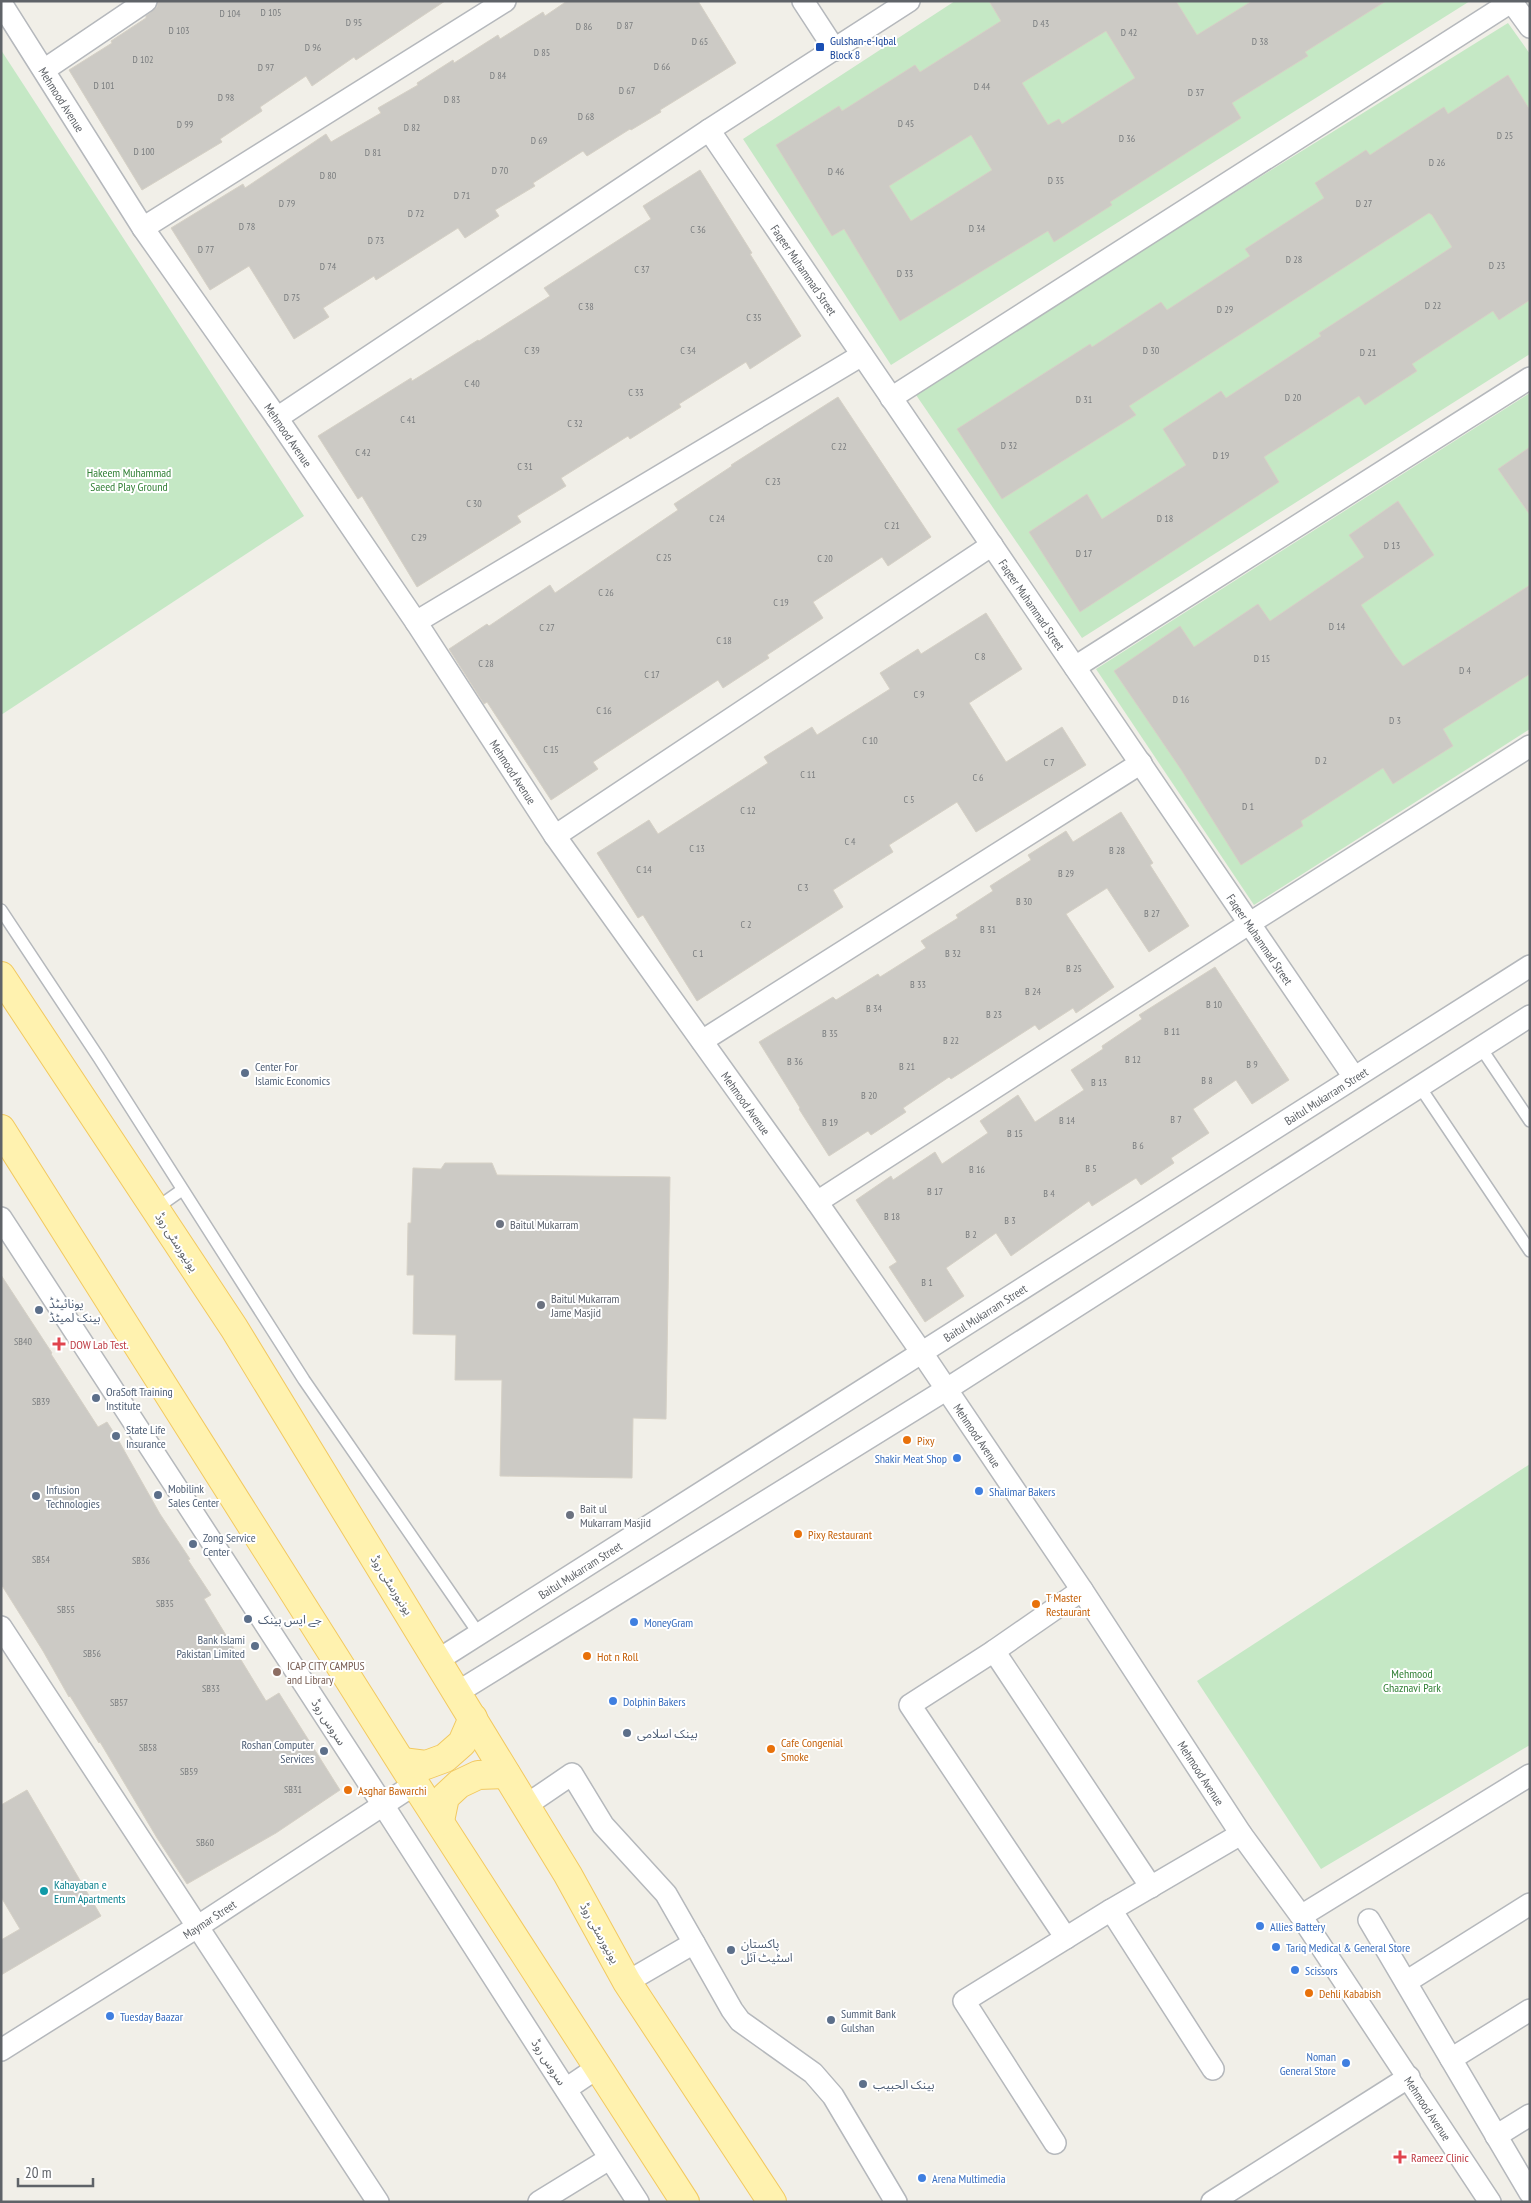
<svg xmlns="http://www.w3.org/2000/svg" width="1531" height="2203" font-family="'PT Sans Narrow','Noto Sans Arabic',sans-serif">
  <rect width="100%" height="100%" fill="#f1efe8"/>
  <g fill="#c5e8c5">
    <polygon points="955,1 1470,1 891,365 743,139"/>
    <polygon points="1508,23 1530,54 1530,354 1082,638 914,392"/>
    <polygon points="1,50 304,516 1,715"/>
    <polygon points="1530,393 1530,729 1254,905 1096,669"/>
    <polygon points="1530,1464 1530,1745 1321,1869 1197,1681"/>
  </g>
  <g fill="#cccac5" stroke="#d6d1c6" fill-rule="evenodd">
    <polygon points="158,1 445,1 356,60 354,57 312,86 306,76 260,107 262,111 220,139 222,142 142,190 69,70 112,43 111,41 146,18 146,16 157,7"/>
    <polygon points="567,1 698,1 736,63 660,110 661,112 631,130 630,129 587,156 583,151 533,183 535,186 495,210 499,216 465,238 458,228 376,280 374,276 323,308 329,317 294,339 249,266 210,290 171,228 243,184 245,188 326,134 331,142 381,113 378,108 418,85 417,83 453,60 454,63 498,35 500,39 543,12 545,16"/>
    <path d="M989,1H1176L1197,35L1252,1H1386L1305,52L1308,56L1232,103L1241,118L1110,202L1112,205L1054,242L1048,231L900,321L844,229L832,236L776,145L839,106L842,111L915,65L920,72L1001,21ZM1106,31L1135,78L1062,124L1059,119L1048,125L1022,83ZM971,135L992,170L911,221L889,186Z"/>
    <polygon points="1508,75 1530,110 1530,300 1499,320 1493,311 1412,364 1417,371 1365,405 1359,396 1264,457 1279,482 1080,612 1029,532 1087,494 1102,519 1186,465 1163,429 1221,391 1226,398 1321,336 1319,333 1452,247 1432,215 1429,213 1129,406 1136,415 1002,499 957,429 1090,344 1092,347 1161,302 1167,310 1250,256 1245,249 1324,198 1315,183 1366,150 1370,155 1444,107 1448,114"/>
    <polygon points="700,170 752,253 750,254 801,336 750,369 746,362 679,404 681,407 630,439 628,436 561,478 566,486 517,516 521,522 417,587 362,496 358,499 318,436 411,378 412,381 478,340 479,341 550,296 544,288 651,219 643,206"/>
    <polygon points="838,397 931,537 888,566 882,557 813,602 823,618 767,655 769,658 723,688 718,680 593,762 598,769 551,800 487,702 484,704 449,649 487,624 489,626 550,585 555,593 678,510 674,504 732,466 731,465"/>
    <polygon points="1530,447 1530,515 1498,469"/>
    <polygon points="1398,501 1434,555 1361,605 1395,656 1403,666 1530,585 1530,674 1443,729 1453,746 1393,784 1383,768 1301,821 1303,826 1241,865 1182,771 1114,671 1180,626 1194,647 1258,604 1270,621 1364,557 1349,535"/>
    <polygon points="986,613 1022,669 969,703 1006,762 1062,727 1086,765 976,832 957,802 889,845 893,852 833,890 843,907 697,1001 643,915 638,918 597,853 649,820 658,834 768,763 764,757 812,727 817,735 890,689 880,673 918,649 921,654"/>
    <polygon points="1121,812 1153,863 1150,865 1189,926 1149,952 1107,888 1066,914 1114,987 1076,1013 1073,1008 1039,1030 1035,1025 951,1079 949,1077 903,1108 906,1112 871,1135 868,1131 829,1156 799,1109 800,1108 759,1042 833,997 836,1000 878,974 880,977 926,948 921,941 958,918 956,915 993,891 990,886 1031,860 1028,855 1066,831 1073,842"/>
    <polygon points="1215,967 1289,1080 1252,1104 1236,1080 1193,1109 1209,1133 1171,1158 1174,1163 1141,1185 1136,1178 1092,1206 1089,1201 1011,1256 996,1233 946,1268 964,1296 925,1322 889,1267 897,1262 856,1200 891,1176 893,1180 935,1152 942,1164 988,1133 980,1121 1018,1095 1035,1122 1084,1090 1071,1070 1103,1049 1102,1046 1142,1019 1139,1015"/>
    <polygon points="445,1163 492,1163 497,1175 670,1177 666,1419 633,1418 632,1478 500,1476 502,1380 455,1380 456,1335 413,1334 414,1275 407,1275 408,1223 411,1223 413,1168 441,1169"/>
    <polygon points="1,1275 52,1353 51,1354 98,1427 107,1422 116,1436 160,1514 190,1559 188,1560 211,1595 204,1599 266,1701 279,1693 340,1790 276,1833 187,1884 157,1838 100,1742 99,1743 70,1696 69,1697 43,1651 1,1584"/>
    <polygon points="27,1790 101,1916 1,1975 1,1940 20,1929 1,1897 1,1805"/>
  </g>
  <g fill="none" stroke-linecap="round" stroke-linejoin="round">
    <g stroke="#b5b8bc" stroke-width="14">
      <g id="service">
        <polyline points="1,910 99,1058 304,1380 479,1634"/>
        <polyline points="1481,1048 1530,1121"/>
        <polyline points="1420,1087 1530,1251"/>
        <polyline points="155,1209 182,1190"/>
      </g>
    </g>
    <g stroke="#b5b8bc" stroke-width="24">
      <g id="minor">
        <polyline points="803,1 835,50"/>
        <polyline points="1511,1 1530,27"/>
        <path id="s1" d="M1,3L143,228L277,418L416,622L555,836L817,1202L922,1353L1082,1590L1241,1834L1301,1916L1490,2202"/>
        <polyline points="44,70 146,1"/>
        <path id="s2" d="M709,130L1354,1077"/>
        <polyline points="143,228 505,1"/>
        <polyline points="891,398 1511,2"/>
        <polyline points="277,418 709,130 909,1"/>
        <polyline points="416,622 862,355"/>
        <polyline points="1075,667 1530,378"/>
        <polyline points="555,836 992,545"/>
        <polyline points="702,1041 1141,763"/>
        <polyline points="817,1202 1250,923 1530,746"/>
        <polyline points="1,1218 383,1805 638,2202"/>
        <polyline points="1,1627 378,2202"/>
        <polyline points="994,1651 1151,1887"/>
        <path id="s3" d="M438,1660L1530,966"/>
        <polyline points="458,1692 947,1389 1530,1016"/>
        <polyline points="525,1806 572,1774 603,1825 666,1894 694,1943"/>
        <polyline points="1111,1910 1213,2069"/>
        <polyline points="1301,1916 1530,1775"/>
        <polyline points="1369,1920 1530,2193"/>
        <polyline points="1066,1938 910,1705 994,1651 1082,1590"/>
        <polyline points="627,1982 694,1943 732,2010 740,2021 813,2073 833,2096 896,2202"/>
        <polyline points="1406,1982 1530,1904"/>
        <path id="s4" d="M1,2050L197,1927L415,1784"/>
        <polyline points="1451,2059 1530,2010"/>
        <polyline points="566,2089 597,2068"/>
        <polyline points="1496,2136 1530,2115"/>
        <polyline points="1055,2143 964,2001 1111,1910 1241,1834"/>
        <polyline points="539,2202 609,2159"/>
        <polyline points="1212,2202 1409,2077"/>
      </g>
    </g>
    <g stroke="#f2c960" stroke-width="30">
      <g id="primary">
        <polyline points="1,976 234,1328 568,1875 627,1982 772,2202"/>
        <polyline points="1,1129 415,1784 685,2202"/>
        <polyline points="402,1762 426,1765 445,1758 462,1743 473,1718"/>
        <polyline points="440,1821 445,1797 459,1784 478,1775 506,1774"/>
      </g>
    </g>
    <use href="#service" stroke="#fff" stroke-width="11"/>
    <use href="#minor" stroke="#fff" stroke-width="21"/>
    <use href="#primary" stroke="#fff2af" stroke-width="28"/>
  </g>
  <rect fill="#1a4fb4" stroke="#fff" stroke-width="2" x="815" y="42" width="10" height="10" rx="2.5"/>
  <g fill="#5c6f8a" stroke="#fff" stroke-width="2">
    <circle cx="245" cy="1073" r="5"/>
    <circle cx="39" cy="1310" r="5"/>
    <circle cx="96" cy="1398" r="5"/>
    <circle cx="116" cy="1436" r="5"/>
    <circle cx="158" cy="1495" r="5"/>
    <circle cx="36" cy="1496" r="5"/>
    <circle cx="193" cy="1544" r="5"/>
    <circle cx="248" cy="1619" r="5"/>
    <circle cx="255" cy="1646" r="5"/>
    <circle cx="627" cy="1733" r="5"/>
    <circle cx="324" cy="1751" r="5"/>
    <circle cx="731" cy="1950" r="5"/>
    <circle cx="831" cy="2020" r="5"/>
    <circle cx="863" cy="2084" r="5"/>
  </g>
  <g fill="#6b7280" stroke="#fff" stroke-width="2">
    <circle cx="500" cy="1224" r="5"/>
    <circle cx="541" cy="1305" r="5"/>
    <circle cx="570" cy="1515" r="5"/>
  </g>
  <g fill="#e0444e" stroke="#fff" stroke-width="2">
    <path d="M56.5 1336.5h5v5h5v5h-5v5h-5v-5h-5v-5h5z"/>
    <path d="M1397.5 2149.5h5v5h5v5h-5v5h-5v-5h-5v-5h5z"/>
  </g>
  <g fill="#e8710a" stroke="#fff" stroke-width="2">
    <circle cx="907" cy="1440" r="5"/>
    <circle cx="798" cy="1534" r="5"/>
    <circle cx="1036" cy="1604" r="5"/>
    <circle cx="587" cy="1656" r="5"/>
    <circle cx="771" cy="1749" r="5"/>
    <circle cx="348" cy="1790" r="5"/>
    <circle cx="1309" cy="1993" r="5"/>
  </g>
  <g fill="#3f7fe0" stroke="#fff" stroke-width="2">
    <circle cx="957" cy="1458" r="5"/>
    <circle cx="979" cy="1491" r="5"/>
    <circle cx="634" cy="1622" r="5"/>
    <circle cx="613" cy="1701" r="5"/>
    <circle cx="1260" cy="1926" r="5"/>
    <circle cx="1276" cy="1947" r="5"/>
    <circle cx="1295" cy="1970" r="5"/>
    <circle cx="110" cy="2016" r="5"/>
    <circle cx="1346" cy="2063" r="5"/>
    <circle cx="922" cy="2178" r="5"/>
  </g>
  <circle fill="#8d6e63" stroke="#fff" stroke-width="2" cx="277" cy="1672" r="5"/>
  <circle fill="#0f9aa8" stroke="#fff" stroke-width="2" cx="44" cy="1891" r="5"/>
  <g text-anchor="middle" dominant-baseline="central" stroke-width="4" stroke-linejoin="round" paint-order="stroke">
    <g font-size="10" fill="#7a7d7f">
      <text x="271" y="12">D 105</text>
      <text x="230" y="13">D 104</text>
      <text x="354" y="22">D 95</text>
      <text x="1041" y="23">D 43</text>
      <text x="625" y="25">D 87</text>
      <text x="584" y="26">D 86</text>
      <text x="179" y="30">D 103</text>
      <text x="1129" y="32">D 42</text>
      <text x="700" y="41">D 65</text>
      <text x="1260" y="41">D 38</text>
      <text x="313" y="47">D 96</text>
      <text x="542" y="52">D 85</text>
      <text x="143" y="59">D 102</text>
      <text x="662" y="66">D 66</text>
      <text x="266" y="67">D 97</text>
      <text x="498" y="75">D 84</text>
      <text x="104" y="85">D 101</text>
      <text x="982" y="86">D 44</text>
      <text x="627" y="90">D 67</text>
      <text x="1196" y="92">D 37</text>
      <text x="226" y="97">D 98</text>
      <text x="452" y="99">D 83</text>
      <text x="586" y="116">D 68</text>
      <text x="906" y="123">D 45</text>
      <text x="185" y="124">D 99</text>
      <text x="412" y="127">D 82</text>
      <text x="1505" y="135">D 25</text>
      <text x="1127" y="138">D 36</text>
      <text x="539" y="140">D 69</text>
      <text x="144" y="151">D 100</text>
      <text x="373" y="152">D 81</text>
      <text x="1437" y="162">D 26</text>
      <text x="500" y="170">D 70</text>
      <text x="836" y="171">D 46</text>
      <text x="328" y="175">D 80</text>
      <text x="1056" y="180">D 35</text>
      <text x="462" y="195">D 71</text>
      <text x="287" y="203">D 79</text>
      <text x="1364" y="203">D 27</text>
      <text x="416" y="213">D 72</text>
      <text x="247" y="226">D 78</text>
      <text x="977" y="228">D 34</text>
      <text x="698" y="229">C 36</text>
      <text x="376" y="240">D 73</text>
      <text x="206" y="249">D 77</text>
      <text x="1294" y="259">D 28</text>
      <text x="1497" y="265">D 23</text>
      <text x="328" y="266">D 74</text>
      <text x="642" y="269">C 37</text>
      <text x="905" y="273">D 33</text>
      <text x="292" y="297">D 75</text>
      <text x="1433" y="305">D 22</text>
      <text x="586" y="306">C 38</text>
      <text x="1225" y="309">D 29</text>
      <text x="754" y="317">C 35</text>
      <text x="532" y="350">C 39</text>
      <text x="688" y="350">C 34</text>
      <text x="1151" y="350">D 30</text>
      <text x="1368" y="352">D 21</text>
      <text x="472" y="383">C 40</text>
      <text x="636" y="392">C 33</text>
      <text x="1293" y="397">D 20</text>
      <text x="1084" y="399">D 31</text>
      <text x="408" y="419">C 41</text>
      <text x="575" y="423">C 32</text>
      <text x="1009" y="445">D 32</text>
      <text x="839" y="446">C 22</text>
      <text x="363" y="452">C 42</text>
      <text x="1221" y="455">D 19</text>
      <text x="525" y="466">C 31</text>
      <text x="773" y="481">C 23</text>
      <text x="474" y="503">C 30</text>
      <text x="717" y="518">C 24</text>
      <text x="1165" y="518">D 18</text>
      <text x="892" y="525">C 21</text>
      <text x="419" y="537">C 29</text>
      <text x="1392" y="545">D 13</text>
      <text x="1084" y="553">D 17</text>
      <text x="664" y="557">C 25</text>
      <text x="825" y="558">C 20</text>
      <text x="606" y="592">C 26</text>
      <text x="781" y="602">C 19</text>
      <text x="1337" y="626">D 14</text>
      <text x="547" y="627">C 27</text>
      <text x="724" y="640">C 18</text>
      <text x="980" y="656">C 8</text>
      <text x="1262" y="658">D 15</text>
      <text x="486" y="663">C 28</text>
      <text x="1465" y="670">D 4</text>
      <text x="652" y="674">C 17</text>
      <text x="919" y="694">C 9</text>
      <text x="1181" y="699">D 16</text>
      <text x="604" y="710">C 16</text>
      <text x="1395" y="720">D 3</text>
      <text x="870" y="740">C 10</text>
      <text x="551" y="749">C 15</text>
      <text x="1321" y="760">D 2</text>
      <text x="1049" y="762">C 7</text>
      <text x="808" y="774">C 11</text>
      <text x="978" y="777">C 6</text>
      <text x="909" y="799">C 5</text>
      <text x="1248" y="806">D 1</text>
      <text x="748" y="810">C 12</text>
      <text x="850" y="841">C 4</text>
      <text x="697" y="848">C 13</text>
      <text x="1117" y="850">B 28</text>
      <text x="644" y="869">C 14</text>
      <text x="1066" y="873">B 29</text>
      <text x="803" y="887">C 3</text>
      <text x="1024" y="901">B 30</text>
      <text x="1152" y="913">B 27</text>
      <text x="746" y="924">C 2</text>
      <text x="988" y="929">B 31</text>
      <text x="698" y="953">C 1</text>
      <text x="953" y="953">B 32</text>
      <text x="1074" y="968">B 25</text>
      <text x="918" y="984">B 33</text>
      <text x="1033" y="991">B 24</text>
      <text x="1214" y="1004">B 10</text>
      <text x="874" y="1008">B 34</text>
      <text x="994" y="1014">B 23</text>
      <text x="1172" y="1031">B 11</text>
      <text x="830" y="1033">B 35</text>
      <text x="951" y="1040">B 22</text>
      <text x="1133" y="1059">B 12</text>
      <text x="795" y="1061">B 36</text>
      <text x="1252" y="1064">B 9</text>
      <text x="907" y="1066">B 21</text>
      <text x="1207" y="1080">B 8</text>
      <text x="1099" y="1082">B 13</text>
      <text x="869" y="1095">B 20</text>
      <text x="1176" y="1119">B 7</text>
      <text x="1067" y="1120">B 14</text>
      <text x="830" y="1122">B 19</text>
      <text x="1015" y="1133">B 15</text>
      <text x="1138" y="1145">B 6</text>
      <text x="1091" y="1168">B 5</text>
      <text x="977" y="1169">B 16</text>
      <text x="935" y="1191">B 17</text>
      <text x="1049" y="1193">B 4</text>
      <text x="892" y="1216">B 18</text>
      <text x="1010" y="1220">B 3</text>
      <text x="971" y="1234">B 2</text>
      <text x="927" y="1282">B 1</text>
      <text x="23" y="1341">SB40</text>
      <text x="41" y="1401">SB39</text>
      <text x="41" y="1559">SB54</text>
      <text x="141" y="1560">SB36</text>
      <text x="165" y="1603">SB35</text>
      <text x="66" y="1609">SB55</text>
      <text x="92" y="1653">SB56</text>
      <text x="211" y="1688">SB33</text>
      <text x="119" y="1702">SB57</text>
      <text x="148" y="1747">SB58</text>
      <text x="189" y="1771">SB59</text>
      <text x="293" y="1789">SB31</text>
      <text x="205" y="1842">SB60</text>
    </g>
    <g font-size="12" fill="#164399" stroke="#fff" text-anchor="start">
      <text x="830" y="40">Gulshan-e-Iqbal<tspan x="830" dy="14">Block 8</tspan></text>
    </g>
    <g font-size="12" fill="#5f6368" stroke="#fff">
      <text stroke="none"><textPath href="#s1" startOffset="114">Mehmood Avenue</textPath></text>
      <text stroke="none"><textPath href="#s2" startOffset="169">Faqeer Muhammad Street</textPath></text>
      <text stroke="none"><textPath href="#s1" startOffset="519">Mehmood Avenue</textPath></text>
      <text stroke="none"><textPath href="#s2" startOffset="574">Faqeer Muhammad Street</textPath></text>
      <text stroke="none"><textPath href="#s1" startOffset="924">Mehmood Avenue</textPath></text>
      <text stroke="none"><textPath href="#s2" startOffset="979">Faqeer Muhammad Street</textPath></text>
      <text stroke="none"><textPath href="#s3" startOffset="1052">Baitul Mukarram Street</textPath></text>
      <text stroke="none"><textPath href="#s1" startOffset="1329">Mehmood Avenue</textPath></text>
      <text transform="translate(177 1242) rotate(57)">یونیورسٹی روڈ</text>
      <text stroke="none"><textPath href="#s3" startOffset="648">Baitul Mukarram Street</textPath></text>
      <text stroke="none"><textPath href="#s1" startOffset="1734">Mehmood Avenue</textPath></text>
      <text stroke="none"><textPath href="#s3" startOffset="168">Baitul Mukarram Street</textPath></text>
      <text transform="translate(392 1585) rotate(58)">یونیورسٹی روڈ</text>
      <text transform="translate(329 1722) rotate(57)">سروس روڈ</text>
      <text stroke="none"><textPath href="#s1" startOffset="2139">Mehmood Avenue</textPath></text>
      <text stroke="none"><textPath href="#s4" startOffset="246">Maymar Street</textPath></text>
      <text transform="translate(600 1933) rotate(61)">یونیورسٹی روڈ</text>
      <text transform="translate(549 2062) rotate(57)">سروس روڈ</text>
      <text stroke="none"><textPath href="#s1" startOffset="2544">Mehmood Avenue</textPath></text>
    </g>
    <g font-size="12" fill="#348238" stroke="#fff">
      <text x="129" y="472">Hakeem Muhammad<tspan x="129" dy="14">Saeed Play Ground</tspan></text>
      <text x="1412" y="1673">Mehmood<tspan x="1412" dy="14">Ghaznavi Park</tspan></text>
    </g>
    <g font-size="12" fill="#4e5e75" stroke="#fff" text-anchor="start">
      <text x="255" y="1066">Center For<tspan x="255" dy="14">Islamic Economics</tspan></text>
      <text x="49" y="1303">یونائیٹڈ<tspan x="49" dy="14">بینک لمیٹڈ</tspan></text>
      <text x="106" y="1391">OraSoft Training<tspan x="106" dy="14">Institute</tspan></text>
      <text x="126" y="1429">State Life<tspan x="126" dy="14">Insurance</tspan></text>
      <text x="168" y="1488">Mobilink<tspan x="168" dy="14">Sales Center</tspan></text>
      <text x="46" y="1489">Infusion<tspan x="46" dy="14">Technologies</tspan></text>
      <text x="203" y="1537">Zong Service<tspan x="203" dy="14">Center</tspan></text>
      <text x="258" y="1619">جے ایس بینک</text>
      <text x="245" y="1639" text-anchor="end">Bank Islami<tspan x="245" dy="14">Pakistan Limited</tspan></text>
      <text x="637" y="1733">بینک اسلامی</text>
      <text x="314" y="1744" text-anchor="end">Roshan Computer<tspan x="314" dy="14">Services</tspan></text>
      <text x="741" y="1943">پاکستان<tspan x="741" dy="14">اسٹیٹ آئل</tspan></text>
      <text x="841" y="2013">Summit Bank<tspan x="841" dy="14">Gulshan</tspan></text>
      <text x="873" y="2084">بينک الحبيب</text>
    </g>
    <g font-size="12" fill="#5b616d" stroke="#fff" text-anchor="start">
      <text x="510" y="1224">Baitul Mukarram</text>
      <text x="551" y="1298">Baitul Mukarram<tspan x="551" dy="14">Jame Masjid</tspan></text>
      <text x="580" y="1508">Bait ul<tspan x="580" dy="14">Mukarram Masjid</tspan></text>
    </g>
    <g font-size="12" fill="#be3a42" stroke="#fff" text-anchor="start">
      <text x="70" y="1344">DOW Lab Test.</text>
      <text x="1411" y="2157">Rameez Clinic</text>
    </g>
    <g font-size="12" fill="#c56008" stroke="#fff" text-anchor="start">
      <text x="917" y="1440">Pixy</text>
      <text x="808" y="1534">Pixy Restaurant</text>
      <text x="1046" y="1597">T Master<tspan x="1046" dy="14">Restaurant</tspan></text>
      <text x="597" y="1656">Hot n Roll</text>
      <text x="781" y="1742">Cafe Congenial<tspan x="781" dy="14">Smoke</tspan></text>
      <text x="358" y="1790">Asghar Bawarchi</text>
      <text x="1319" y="1993">Dehli Kababish</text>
    </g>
    <g font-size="12" fill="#366cbe" stroke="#fff" text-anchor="start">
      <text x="947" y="1458" text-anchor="end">Shakir Meat Shop</text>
      <text x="989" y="1491">Shalimar Bakers</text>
      <text x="644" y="1622">MoneyGram</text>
      <text x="623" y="1701">Dolphin Bakers</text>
      <text x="1270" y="1926">Allies Battery</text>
      <text x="1286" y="1947">Tariq Medical &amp; General Store</text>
      <text x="1305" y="1970">Scissors</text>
      <text x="120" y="2016">Tuesday Baazar</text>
      <text x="1336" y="2056" text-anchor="end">Noman<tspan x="1336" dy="14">General Store</tspan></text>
      <text x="932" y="2178">Arena Multimedia</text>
    </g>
    <g font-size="12" fill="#785e54" stroke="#fff" text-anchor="start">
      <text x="287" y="1665">ICAP CITY CAMPUS<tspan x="287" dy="14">and Library</tspan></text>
    </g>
    <g font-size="12" fill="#0d838f" stroke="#fff" text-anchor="start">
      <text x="54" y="1884">Kahayaban e<tspan x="54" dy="14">Erum Apartments</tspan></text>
    </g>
  </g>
  <rect width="1531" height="2203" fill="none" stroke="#5f6368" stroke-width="5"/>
  <path d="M18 2178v8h75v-8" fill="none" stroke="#5f6368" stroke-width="2.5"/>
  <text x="25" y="2178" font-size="15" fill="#5f6368" stroke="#ffffff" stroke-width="4" paint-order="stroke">20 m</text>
</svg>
